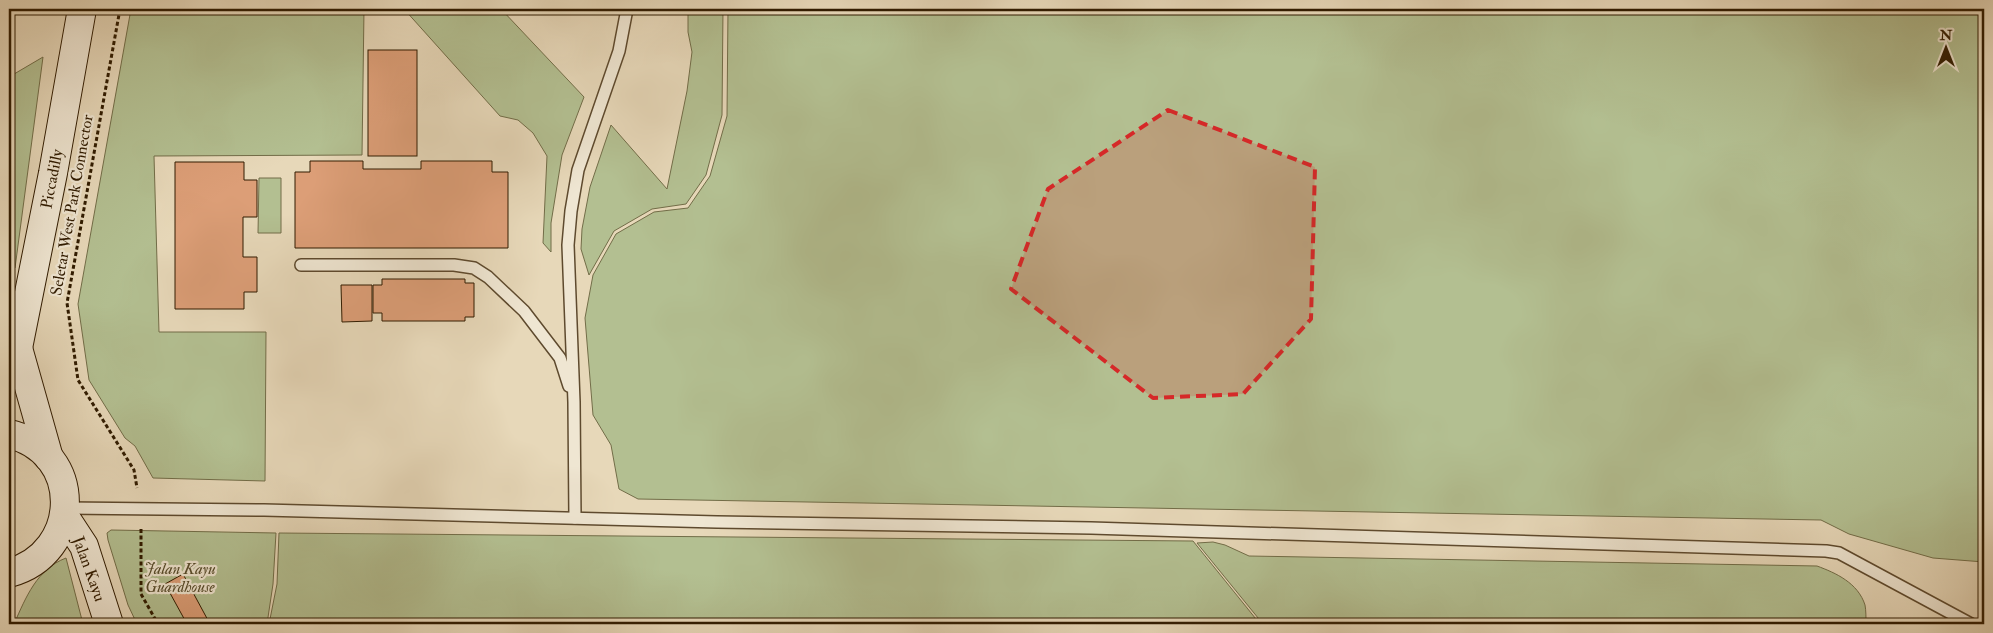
<svg xmlns="http://www.w3.org/2000/svg" width="1993" height="633" font-family="'IM FELL Double Pica',serif">
  <rect width="100%" height="100%" fill="#e7d8b9"/>
  <filter id="stains"><feTurbulence type="fractalNoise" baseFrequency=".004" numOctaves="4"/><feColorMatrix values="0 0 0 0 .2 0 0 0 0 .09 0 0 0 0 .02 0 0 0 .5 -.17"/></filter>
  <radialGradient id="worn" r=".72"><stop offset=".6" stop-color="#630" stop-opacity="0"/><stop offset="1" stop-color="#630" stop-opacity=".3"/></radialGradient>
  <g fill="#b3bf91" stroke="#726d48">
    <polygon points="131,9 364,9 362,155 154,156 159,332 266,332 265,481 153,478 135,446 125,438 89,380 78,304"/>
    <polygon points="404,9 501,9 584,97 562,155 551,223 551,252 543,243 547,156 533,133 518,120 500,116"/>
    <polygon points="688,9 723,9 722,115 706,175 686,204 652,209 614,231 589,275 581,249 582,229 590,187 611,125 667,189 687,91 692,52 688,32"/>
    <polygon points="728,9 1984,9 1984,562 1933,558 1849,534 1821,520 638,499 619,489 611,445 593,415 585,318 593,275 616,234 654,212 688,208 710,176 727,116"/>
    <polygon points="43,57 15,268 9,271 9,77"/>
    <polygon points="259,178 281,178 281,233 258,233"/>
    <polygon points="111,530 276,533 273,584 267,624 137,624 128,605 108,540 107,533"/>
    <polygon points="279,533 1193,541 1260,624 269,624 277,584"/>
    <path d="M1213,542L1225,545L1249,556L1817,566C1836,573 1858,583 1865,605C1866,610 1866,618 1866,624H1263L1197,543Z"/>
    <path d="M66,558L83,624H14C26,597 37,569 66,558Z"/>
  </g>
  <g fill="#dc9e77" stroke="#301b00">
    <rect x="368" y="50" width="49" height="106"/>
    <polygon points="310,161 363,161 363,169 421,169 421,161 492,161 492,172 508,172 508,248 295,248 295,172 310,172"/>
    <polygon points="175,162 244,162 244,180 257,180 257,217 243,217 243,257 257,257 257,292 244,292 244,309 175,309"/>
    <polygon points="382,279 465,279 465,283 474,283 474,317 465,317 465,321 382,321 382,313 373,313 373,285 382,285"/>
    <polygon points="341,285 372,285 372,321 342,322"/>
    <polygon points="183,574 210,624 187,624 165,584"/>
  </g>
  <g fill="none" stroke-linecap="round" stroke-linejoin="round">
    <g stroke="#5e4a2e" stroke-width="14">
      <g id="lane">
        <polyline points="301,265 454,265 474,268 488,277 524,311 560,358 569,386"/>
        <polyline points="66,508 264,510 717,522 1091,528 1826,551 1839,553 1971,624"/>
        <polyline points="575,518 574,402 568,245 571,211 578,170 619,51 627,9"/>
      </g>
    </g>
    <g stroke="#301b00" stroke-width="30">
      <g id="secondary">
        <polyline points="18,348 49,458"/>
        <polyline points="9,368 18,348 53,173 82,9"/>
        <path d="M9,434C84,451 83,553 9,573"/>
        <polyline points="65,517 84,546 109,624"/>
      </g>
    </g>
    <g stroke="#301b00" stroke-width="3" stroke-dasharray="4 2.5" stroke-linecap="butt">
      <polyline points="120,9 67,303 78,380 134,470 137,488"/>
      <polyline points="141,529 141,594 158,624"/>
    </g>
    <use href="#lane" stroke="#efe6d2" stroke-width="11"/>
    <use href="#secondary" stroke="#efe6d2" stroke-width="28"/>
  </g>
  <path fill="#d62828" fill-opacity="0.2" stroke="#d62828" stroke-width="4" stroke-dasharray="10 6" stroke-linejoin="round" d="M1168,110L1315,167L1311,319L1243,394L1153,398L1011,289L1048,189Z"/>
  <g text-anchor="middle" dominant-baseline="central" stroke-width="4.5" stroke-linejoin="round" paint-order="stroke">
    <g font-size="16" fill="#301b00" stroke="#efe6d2">
      <text transform="translate(52 179) rotate(-79)">Piccadilly</text>
      <text transform="translate(72 205) rotate(-80)">Seletar West Park Connector</text>
      <text transform="translate(89 569) rotate(70)">Jalan Kayu</text>
    </g>
    <g font-size="16" font-style="italic" fill="#574c2c" stroke="#efe6d2">
      <text x="180" y="569">Jalan Kayu<tspan x="180" dy="18">Guardhouse</tspan></text>
    </g>
  </g>
  <rect width="1993" height="633" fill="none" stroke="#e7d8b9" stroke-width="30"/>
  <rect x="10" y="10" width="1973" height="613" fill="none" stroke="#301b00" stroke-width="2.5"/>
  <rect x="15" y="15" width="1963" height="603" fill="none" stroke="#301b00"/>
  <g transform="translate(1946 48)" stroke="#efe6d2" stroke-width="4" paint-order="stroke">
  <path d="M0-4L9 19L0 12L-9 19Z" fill="#301b00"/>
  <text y="-8" font-size="14" font-weight="bold" text-anchor="middle" fill="#301b00">N</text>
  </g>
  <rect width="100%" height="100%" filter="url(#stains)"/>
  <rect width="100%" height="100%" fill="url(#worn)"/>
</svg>
